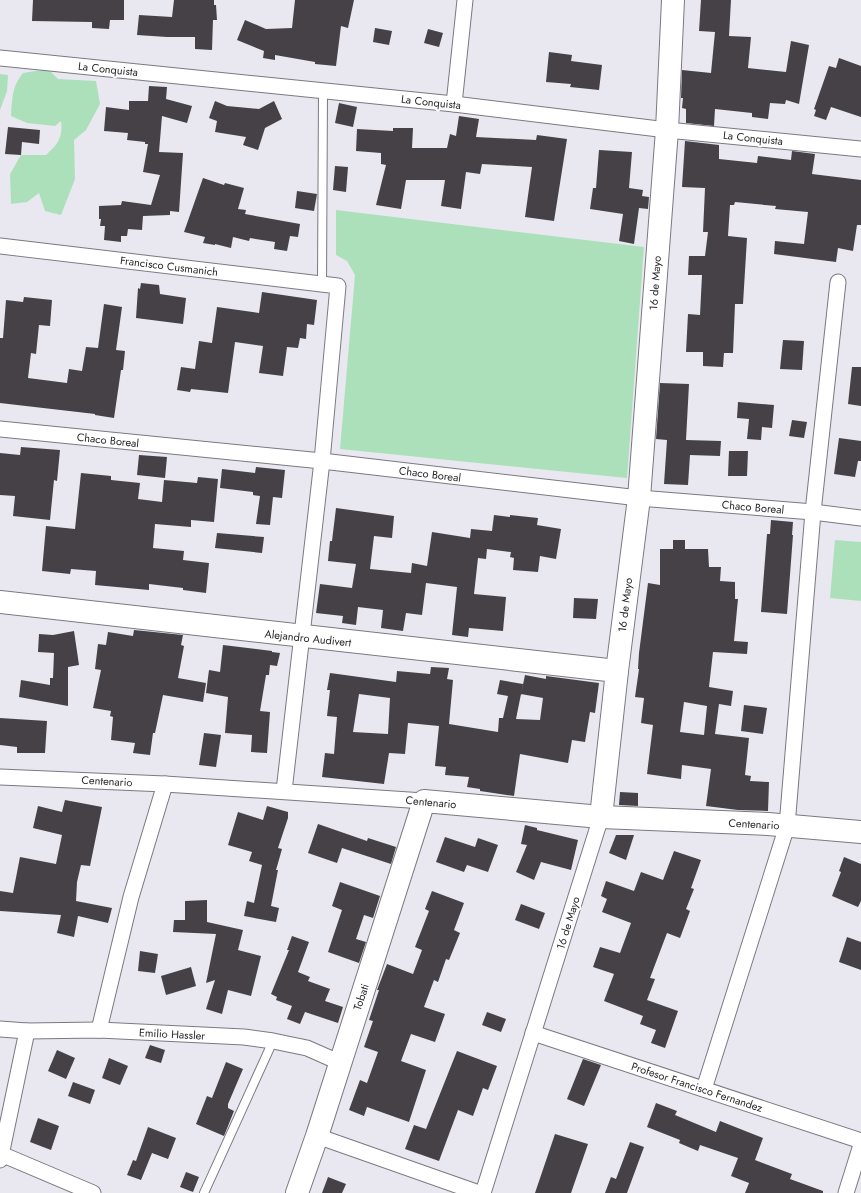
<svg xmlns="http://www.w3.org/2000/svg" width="861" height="1193" font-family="Jost,sans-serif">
  <rect width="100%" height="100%" fill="#e9e8f0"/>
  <g fill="#ace0bb">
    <path d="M48,69L58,79L96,81L100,104L86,130L74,140L75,179L61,215L45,211L39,193L27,202L11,204L10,174L21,155H46C58,144 63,138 61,121L55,126L27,123L11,116C12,99 12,86 23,73Z"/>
    <polygon points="0,74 8,75 7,91 0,110"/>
    <polygon points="336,210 644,247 627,478 340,449 355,275 347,261 336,255"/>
    <polygon points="835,540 861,542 861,601 830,598"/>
  </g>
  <g fill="#454147" fill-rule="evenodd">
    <polygon points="33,0 124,0 124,20 110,20 109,29 92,28 92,22 32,21"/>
    <polygon points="174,0 214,0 214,5 216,5 217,20 213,20 212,50 195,49 195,37 167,37 137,35 139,15 172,17"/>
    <polygon points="295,0 354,0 348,28 341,26 336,66 315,64 315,62 275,55 275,60 263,58 264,51 237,40 245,20 266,29 292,28"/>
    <polygon points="701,0 731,0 729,36 751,37 748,68 786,72 791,41 809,45 799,104 786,100 785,104 770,103 768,119 752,117 752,113 715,109 714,126 686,123 686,109 682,108 683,98 681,98 682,70 711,73 715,32 699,31"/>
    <polygon points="375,28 392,31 389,45 373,42"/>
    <polygon points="428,29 443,33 439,47 424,43"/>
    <polygon points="549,52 572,55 571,61 602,65 599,90 570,87 571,84 546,82"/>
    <polygon points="839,58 861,66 861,117 831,107 826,120 814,116 816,110 814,109 829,66 836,68"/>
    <polygon points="149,86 167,87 166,99 192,106 187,123 162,116 159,152 183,153 179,212 170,211 170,215 143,216 142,230 128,229 127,236 121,236 121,242 104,240 105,226 100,226 101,219 99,219 99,206 121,205 122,201 151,205 160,175 143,172 148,144 145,144 145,142 127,140 128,133 104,131 106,107 129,110 129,101 148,101"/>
    <polygon points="215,101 227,106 259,109 274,101 282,119 265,128 258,150 243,145 246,137 215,132 217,121 209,118"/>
    <polygon points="339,103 357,107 353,127 335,123"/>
    <polygon points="459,116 479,119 476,137 536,140 537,135 567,139 554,221 525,217 532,167 482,164 480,174 466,172 461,209 441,206 445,180 406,180 401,209 376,205 386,165 381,164 381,153 356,151 357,129 393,131 393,128 413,128 412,148 447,148 450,134 456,136"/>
    <polygon points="8,127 40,130 39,144 22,142 21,155 5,154"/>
    <polygon points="685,141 719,145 719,159 757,163 758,156 791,160 792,151 815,154 812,174 861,180 861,225 857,225 853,251 838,248 836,262 774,254 775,241 804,244 808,212 775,209 776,206 735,202 734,205 730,205 728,236 747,238 743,304 735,304 733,353 724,353 723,367 703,366 703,352 686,352 688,314 700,315 702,275 688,275 689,256 705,256 708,232 703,232 705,188 682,187"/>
    <polygon points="599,150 632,152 629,188 643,190 642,196 649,197 648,209 639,208 634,244 619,241 623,214 590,209 593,188 596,188"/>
    <polygon points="335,166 348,167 346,192 333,190"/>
    <polygon points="203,178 224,185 225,183 244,188 238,209 246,210 245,214 300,224 298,237 290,236 287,251 274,249 275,242 250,238 249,241 233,237 231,248 215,244 215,245 203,243 205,237 184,232"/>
    <polygon points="297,191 317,194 314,211 295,208"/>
    <polygon points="141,283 159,285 160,294 186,298 183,324 136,318 138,288 140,289"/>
    <polygon points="262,292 317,300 314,325 307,324 306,339 300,338 298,348 287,347 283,376 259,373 263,346 235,342 228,393 191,389 190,392 177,390 181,367 195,369 199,341 212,343 217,307 259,313"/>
    <polygon points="24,297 52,300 50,326 39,325 36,354 31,353 28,378 67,383 69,369 82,371 86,347 98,348 104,304 122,307 116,350 125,351 123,370 121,370 114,418 95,415 95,414 0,403 0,338 3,338 6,300 23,302"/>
    <polygon points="783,340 804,341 802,370 780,369"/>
    <polygon points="852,367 861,367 861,406 848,404"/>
    <polygon points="660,383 689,384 686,440 721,441 720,456 690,455 688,485 664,484 667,440 656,439"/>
    <polygon points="738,402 774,405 772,428 762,427 761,440 747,439 749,419 737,418"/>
    <polygon points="792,420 807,422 804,438 789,436"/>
    <polygon points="839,438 861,441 861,461 858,461 855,477 834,474"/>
    <polygon points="21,447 60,450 57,481 54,480 50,520 13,516 15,496 0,495 0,453 20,455"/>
    <polygon points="729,451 748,451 747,476 728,476"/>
    <polygon points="139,455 167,457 165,478 137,475"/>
    <polygon points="256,467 285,470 282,498 273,497 270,525 256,524 260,496 253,495 253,492 220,488 222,469 255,473"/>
    <polygon points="81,473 111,476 111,480 140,483 138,499 162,502 164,480 197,483 198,477 218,479 214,522 191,520 191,527 155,524 153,548 184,551 183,560 209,563 206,593 183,590 183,588 149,584 149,590 95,585 96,571 71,569 70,574 42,571 46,526 75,529"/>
    <polygon points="336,508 394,516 392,538 374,536 370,569 411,573 412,563 427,566 432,532 470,538 471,529 492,531 494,515 510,517 510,515 538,518 537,525 561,529 556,559 540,556 538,572 513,570 514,558 510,557 511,552 487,549 486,559 478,558 474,594 506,597 503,631 469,628 468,637 452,635 457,587 426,583 422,615 406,613 403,631 381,628 383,610 358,607 356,625 342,623 343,616 316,613 320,584 352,588 356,564 328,561 330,541 332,541"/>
    <polygon points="771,520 793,522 792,535 793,535 787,614 761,612 767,534 770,534"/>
    <polygon points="217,533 264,537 262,553 215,548"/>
    <path d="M673,540H685V549H708L709,567H721L720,581L735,582V599H738L734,641L748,642L747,654L713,652L709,687L733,691L731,706L719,704L715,734L749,738L745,775L751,776L750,781L769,782L768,811L738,810L706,806L711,769L682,765L681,779L647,774L653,725L641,723L644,698L635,697L639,669H638L639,653L648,583L660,585V549H673ZM684,702L707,706L704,735L680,732Z"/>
    <polygon points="574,598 598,599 596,619 573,618"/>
    <polygon points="134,630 183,635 181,645 184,646 178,678 206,683 203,702 163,695 155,733 153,733 150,755 133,753 135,743 111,740 113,717 110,716 111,711 93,708 101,670 95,669 98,644 106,645 108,632 133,636"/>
    <polygon points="74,631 79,665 68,667 68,706 19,697 21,680 50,685 50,678 53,678 54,653 38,652 39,634 53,635"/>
    <polygon points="223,645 272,651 272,652 280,653 277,666 270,665 269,675 266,675 260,711 270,712 267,753 251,752 252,735 225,733 228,697 206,693 209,670 220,672"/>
    <path d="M431,667L449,668L447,679L453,680L449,724L498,732L499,718H503L508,696L497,694L500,680L523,684L516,719L540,720L543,698L521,694L525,675L546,679V676L599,683L595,713L590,712L585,742L572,740L568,763L520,754L514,796L480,791V789L467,787L469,777L445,775L446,767L435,766L439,726L408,723L405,754L389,753L384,784L322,777L325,753L334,754L337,717L327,716L330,690H327L330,673L396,682L397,671L430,674ZM359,694L390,698L388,734L353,732Z"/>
    <polygon points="744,705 767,708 763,734 741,731"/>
    <polygon points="0,718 47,721 45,753 17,753 17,747 0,745"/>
    <polygon points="204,733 221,735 216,767 199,765"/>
    <polygon points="620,792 638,793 638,806 619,805"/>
    <polygon points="65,800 102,807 90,866 81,865 77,882 76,901 112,908 108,923 78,916 74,937 57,933 61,915 0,911 0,891 13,893 20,857 56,864 62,835 33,828 38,806 62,812"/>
    <polygon points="267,806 288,812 288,818 278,848 282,849 276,870 278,870 271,906 279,908 276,922 244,916 247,901 254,903 262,865 249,861 252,852 228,845 238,812 263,820"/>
    <polygon points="318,824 367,841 368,838 396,847 391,864 342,848 337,863 308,853"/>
    <polygon points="525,825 537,828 537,830 578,840 571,870 541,862 534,880 516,872 527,845 521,844"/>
    <polygon points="616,835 634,835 626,860 609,853"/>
    <polygon points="445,837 475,847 478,838 498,845 488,872 467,865 464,872 436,862"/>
    <polygon points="674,851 701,860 691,888 694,889 686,909 690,911 680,938 667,933 650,978 655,979 647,1000 678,1011 665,1048 651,1043 656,1030 640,1024 643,1016 604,1001 614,974 593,967 600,947 620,953 631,923 602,912 607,899 601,896 606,881 634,891 641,872 663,880"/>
    <polygon points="844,857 861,864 861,901 858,907 832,896 841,872 839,871"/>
    <polygon points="340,882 380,896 373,918 364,915 356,939 366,942 359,963 328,952 342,910 332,906"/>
    <polygon points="432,891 464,903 454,930 460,933 449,960 446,959 438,982 434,980 424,1007 445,1014 435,1042 411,1034 401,1061 426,1070 409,1122 367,1107 364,1116 349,1110 360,1080 367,1083 378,1052 364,1047 373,1021 369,1020 379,990 377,990 387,964 413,974 422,950 415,947 429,911 425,909"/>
    <polygon points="207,900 207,922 243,930 238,950 261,956 251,996 228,990 222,1014 206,1009 215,980 206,983 216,934 173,932 174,920 185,920 185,901"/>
    <polygon points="521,904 545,913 539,929 515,920"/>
    <polygon points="292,936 309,942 298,972 310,977 308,981 330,989 325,1001 343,1007 338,1023 305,1012 300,1024 287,1019 292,1006 276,1000 277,997 271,994 289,950 287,950"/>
    <polygon points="847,937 861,942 861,970 839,962"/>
    <polygon points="140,951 158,954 155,973 138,971"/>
    <polygon points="191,967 196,986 166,995 161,976"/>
    <polygon points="487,1012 506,1019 501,1032 482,1025"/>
    <polygon points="150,1045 165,1050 161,1063 145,1058"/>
    <polygon points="57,1050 75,1058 66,1079 48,1071"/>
    <polygon points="457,1051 497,1066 488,1090 483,1088 473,1116 458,1110 439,1161 405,1149 414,1125 426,1129"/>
    <polygon points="109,1058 128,1066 120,1085 102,1078"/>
    <polygon points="583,1059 601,1065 584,1106 567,1099"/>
    <polygon points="226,1062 243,1069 228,1104 228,1108 234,1111 224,1136 196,1124 207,1096 212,1098"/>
    <polygon points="73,1082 95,1090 90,1104 68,1096"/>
    <polygon points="656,1103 677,1111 675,1115 716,1132 720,1121 763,1138 755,1160 792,1174 790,1179 823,1191 823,1193 745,1193 749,1183 731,1176 738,1158 700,1145 698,1151 679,1143 680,1140 647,1127"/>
    <polygon points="38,1118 59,1126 51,1150 30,1142"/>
    <polygon points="148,1127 176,1138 168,1159 152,1153 141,1180 127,1175 133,1160 136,1161"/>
    <polygon points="555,1134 588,1144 571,1193 535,1193"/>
    <polygon points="630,1142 644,1147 627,1193 605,1193 611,1177 616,1179"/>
    <polygon points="186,1172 199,1177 193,1192 180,1187"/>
    <polygon points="328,1177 346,1184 342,1193 322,1193"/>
  </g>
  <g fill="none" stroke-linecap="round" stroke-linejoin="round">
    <g stroke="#7b7980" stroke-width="10">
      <g id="lane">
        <polyline points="322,285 323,91"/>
        <polyline points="204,1193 273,1041"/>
      </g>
    </g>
    <g stroke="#7b7980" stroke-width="17">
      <g id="street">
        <polyline points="0,58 454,104 667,130 861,149"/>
        <polyline points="454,104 465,0"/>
        <polyline points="0,246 338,286 322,461 284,791"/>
        <polyline points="0,429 322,461 639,498 813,512 861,518"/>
        <polyline points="0,777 165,784 424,801"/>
        <polyline points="0,1029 27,1031 99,1030 244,1037 273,1041 307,1048 341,1063"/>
        <polyline points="99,1030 131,897 165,784"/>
        <polyline points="533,1033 861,1141"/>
        <polyline points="704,1089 787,826 813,512 838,282"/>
        <polyline points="317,1136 479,1193"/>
        <polyline points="1,1154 93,1193"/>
        <polyline points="0,1160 27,1031"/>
        <polyline points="483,1193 601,817"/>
        <polyline points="846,1193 861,1145"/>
      </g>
    </g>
    <g stroke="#7b7980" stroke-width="24">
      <g id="secondary">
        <polyline points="0,602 617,671"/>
        <polyline points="601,817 617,671 639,498 667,130 673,0"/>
        <polyline points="297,1193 317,1136 424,801 601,817 768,824 861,832"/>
      </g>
    </g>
    <use href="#lane" stroke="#fff" stroke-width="8"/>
    <use href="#street" stroke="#fff" stroke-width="15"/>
    <use href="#secondary" stroke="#fff" stroke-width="22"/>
  </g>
  <g text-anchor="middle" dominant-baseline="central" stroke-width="4" stroke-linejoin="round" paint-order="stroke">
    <g font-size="11" fill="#262528" stroke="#fff">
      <text transform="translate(108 69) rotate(6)">La Conquista</text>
      <text transform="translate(431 102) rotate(6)">La Conquista</text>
      <text transform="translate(753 138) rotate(6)">La Conquista</text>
      <text transform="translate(169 266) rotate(7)">Francisco Cusmanich</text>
      <text transform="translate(655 283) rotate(-86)">16 de Mayo</text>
      <text transform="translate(108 440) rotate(6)">Chaco Boreal</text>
      <text transform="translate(430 474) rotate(7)">Chaco Boreal</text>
      <text transform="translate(753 507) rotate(5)">Chaco Boreal</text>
      <text transform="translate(625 605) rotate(-83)">16 de Mayo</text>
      <text transform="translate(308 638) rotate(6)">Alejandro Audivert</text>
      <text transform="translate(107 781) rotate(3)">Centenario</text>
      <text transform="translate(431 802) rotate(5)">Centenario</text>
      <text transform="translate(754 824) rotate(3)">Centenario</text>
      <text transform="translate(568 923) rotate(-73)">16 de Mayo</text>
      <text transform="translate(361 997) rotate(-72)">Tobati</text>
      <text transform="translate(172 1034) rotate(3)">Emilio Hassler</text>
      <text transform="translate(697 1087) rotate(18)">Profesor Francisco Fernandez</text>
    </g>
  </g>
</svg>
